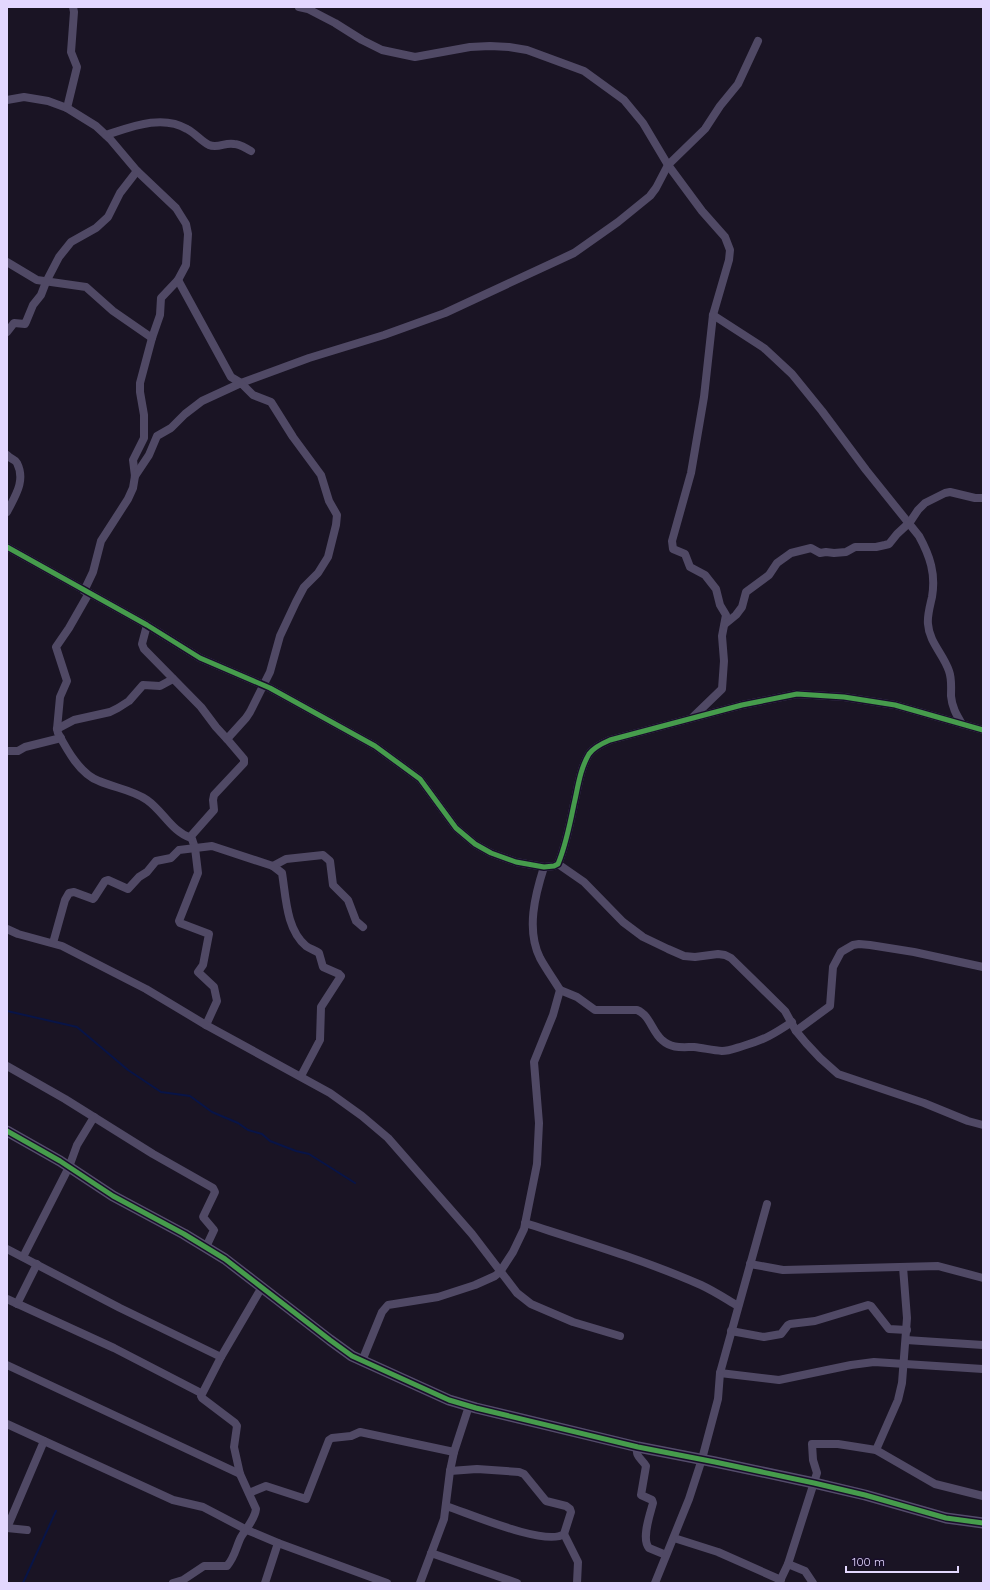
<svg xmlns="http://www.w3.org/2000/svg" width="990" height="1590" font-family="Quicksand,sans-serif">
  <rect width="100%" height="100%" fill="#1a1424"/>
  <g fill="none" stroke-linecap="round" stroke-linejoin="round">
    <g stroke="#081447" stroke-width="2">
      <polyline points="7,1011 77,1027 128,1070 161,1092 190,1096 212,1112 238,1123 248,1130 262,1134 270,1141 296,1151 309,1154 355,1183"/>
      <polyline points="23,1583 56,1511"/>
    </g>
    <g stroke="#504965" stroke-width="8">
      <polyline points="299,7 308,9 335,23 362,40 382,50 415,57 470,47 490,46 509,47 527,50 584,71 624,100 643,123 668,165 702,211 725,237 730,250 729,260 713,315 704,397 691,473 672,541 673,549 685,554 690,567 705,575 716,589 720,605 726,615 722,636 724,661 722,689 693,717"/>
      <polyline points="7,100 24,97 48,101 67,108 96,126 110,139 137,171 176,208 186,224 188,234 186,265 178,280 161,298 160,315 152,338 140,383 140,392 144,415 144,438 133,460 135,476 133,488 128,499 101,541 93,572 84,591"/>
      <polyline points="67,108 77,67 71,52 74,12 73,7"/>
      <path d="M106,135C131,127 162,114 187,129C195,133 201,141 209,145C218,149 225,142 234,144C240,144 245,148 251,151"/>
      <polyline points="7,262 37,280 86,287 113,311 152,338"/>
      <polyline points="178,280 231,377 241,383 309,358 384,335 445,313 574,253 618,222 650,196 656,188 668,165 705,129 720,106 738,84 758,41"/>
      <path d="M713,315L764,348L792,374L822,411L866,470L919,536C930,556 936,574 932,597C930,606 927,616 928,624C929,642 944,655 949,671C952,679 951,687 951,696C952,707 956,714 962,724"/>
      <polyline points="7,332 14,323 25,324 26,322 33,305 41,295 46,282 59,257 71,242 96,228 108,217 120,193 137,171"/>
      <path d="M7,455C10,459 15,459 17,463C26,481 15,496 7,512"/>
      <polyline points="135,476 149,455 157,436 171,428 185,414 202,401 241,383 253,395 271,402 293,437 321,475 329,501 337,515 336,525 328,557 318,573 304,587 296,602 280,636 270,672 250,712 246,718 227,739 244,759 244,763 214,795 213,800 214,810 191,836 195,848 198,873 179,921 180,923 209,934 203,965 198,972 214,987 217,1001 206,1025"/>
      <path d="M7,547L147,625L200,658L270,688L375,746L420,779L456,828L475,844L491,853L516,862L544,867L554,866L558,864C566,845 570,824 574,804C578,787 580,769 589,754C594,747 603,743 610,740L742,705L797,694L844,697L895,705L983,730"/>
      <path d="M89,593L69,628L56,647L67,681L60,697L57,729L58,733C67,750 80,774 99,781C115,788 133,790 147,800C163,811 172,832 191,838"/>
      <polyline points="725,624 736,615 742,607 746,592 769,575 777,563 791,553 811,548 820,553 826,552 834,553 846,552 855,547 876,547 885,545 889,544 897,534 910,522 918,510 925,503 945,493 950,492 975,498 983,498"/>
      <polyline points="147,625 142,644 144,649 201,707 216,727 227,739"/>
      <polyline points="57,729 74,720 110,712 118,708 129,701 143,685 160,686 173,679"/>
      <polyline points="7,751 18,751 25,747 61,738"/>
      <polyline points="558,864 584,882 623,922 643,937 668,949 684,956 695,957 718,954 725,955 731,958 785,1011 796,1031 806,1043 820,1058 838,1074 924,1103 968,1121 983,1125"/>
      <polyline points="273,866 286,859 323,855 330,861 333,885 348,900 356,921 363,927"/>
      <polyline points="7,929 18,934 62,946 146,989 206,1025 330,1093 362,1116 388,1138 472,1234 517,1293 531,1304 573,1322 620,1336"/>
      <path d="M53,943L65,900L69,893L74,892L93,899L94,898L105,881L108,880L128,889L139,877L147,872L156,861L171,858L179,850L212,846L273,866L282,873C286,897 286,929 306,946C310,949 315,950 319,953L323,967L339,974L341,976L321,1007L320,1040L301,1076"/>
      <path d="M560,990L577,997L595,1010H637C650,1015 652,1032 662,1040C672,1049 682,1047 694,1047C703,1048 712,1050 722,1051C729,1051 736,1048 743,1046C764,1040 774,1034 792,1022"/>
      <polyline points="796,1031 830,1006 833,967 841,952 853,945 859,944 870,945 914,952 983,967"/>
      <polyline points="7,1066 65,1099 153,1154 213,1188 215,1192 203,1217 214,1230 206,1247"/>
      <path d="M525,1223C584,1242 644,1260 701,1285C714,1291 726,1299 738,1306"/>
      <polyline points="7,1249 120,1308 221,1357"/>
      <polyline points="23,1257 69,1167 77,1145 94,1117"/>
      <polyline points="750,1264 783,1270 938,1266 983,1278"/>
      <polyline points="7,1299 114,1348 201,1393"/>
      <polyline points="17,1304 37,1264"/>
      <polyline points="731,1331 764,1337 781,1334 788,1325 790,1324 815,1321 868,1305 871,1306 889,1329 907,1330"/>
      <polyline points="906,1340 983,1345"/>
      <path d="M362,1361L382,1312L388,1305L438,1297L475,1285L495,1276L500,1272L513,1252L524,1229L537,1164L539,1123L534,1062L553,1015L560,990C554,980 546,969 540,958C526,930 535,895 544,867"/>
      <polyline points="7,1365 240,1474"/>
      <polyline points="720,1373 779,1380 851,1365 874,1362 983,1369"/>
      <polyline points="7,1424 173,1500 203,1507 247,1530 278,1543 387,1583"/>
      <path d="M638,1447C634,1456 642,1459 646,1466L641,1495L652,1500L653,1503C650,1514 641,1539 649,1548L666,1555"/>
      <polyline points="876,1450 898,1400 902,1383 907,1318 903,1267"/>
      <polyline points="249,1493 266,1486 306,1499 329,1440 332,1438 351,1436 360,1432 454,1452"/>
      <path d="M446,1506C468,1513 546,1547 564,1534L571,1512L570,1509L566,1506L546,1501L524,1474L519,1472L477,1469L450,1471"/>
      <polyline points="7,1528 44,1441"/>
      <polyline points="7,1528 27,1530"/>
      <polyline points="564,1534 578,1562 577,1583"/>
      <polyline points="674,1538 718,1552 781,1580"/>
      <polyline points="431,1553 517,1583"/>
      <polyline points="788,1564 805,1571 813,1583"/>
      <path d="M173,1583L183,1580L204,1566H227C235,1557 236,1547 241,1537C246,1529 255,1519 256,1509L240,1474L234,1447L237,1426L235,1423L202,1398L201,1396L221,1357L262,1287"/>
      <polyline points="265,1583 278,1543"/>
      <polyline points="420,1583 444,1519 450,1471 454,1452 469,1406"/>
      <polyline points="655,1583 689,1499 702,1459 718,1399 720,1373 767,1204"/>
      <polyline points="779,1583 788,1564 817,1473 813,1460 812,1444 838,1444 876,1450 935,1484 983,1496"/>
    </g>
    <polyline stroke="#544c6b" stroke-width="11" points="7,1131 60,1161 113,1196 184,1234 225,1259 330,1340 352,1356 449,1400 476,1408 638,1447 715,1462 814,1483 865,1495 946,1518 983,1523"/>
    <g stroke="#180e2a" stroke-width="8">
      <g id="cycleway">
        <path d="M7,547L147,625L200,658L270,688L375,746L420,779L456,828L475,844L491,853L516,862L544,867L554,866L558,864C566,845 570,824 574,804C578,787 580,769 589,754C594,747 603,743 610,740L742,705L797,694L844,697L895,705L983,730"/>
        <polyline points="7,1131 60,1161 113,1196 184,1234 225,1259 330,1340 352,1356 449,1400 476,1408 638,1447 715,1462 814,1483 865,1495 946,1518 983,1523"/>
      </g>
    </g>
    <use href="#cycleway" stroke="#469c4c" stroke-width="5"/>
  </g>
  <rect width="990" height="1590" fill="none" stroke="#e3d7ff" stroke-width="16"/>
  <path d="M846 1566v6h112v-6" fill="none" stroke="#e3d7ff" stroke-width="2"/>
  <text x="852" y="1566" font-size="12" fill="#e3d7ff" stroke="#180e2a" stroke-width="3" paint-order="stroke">100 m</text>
</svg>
